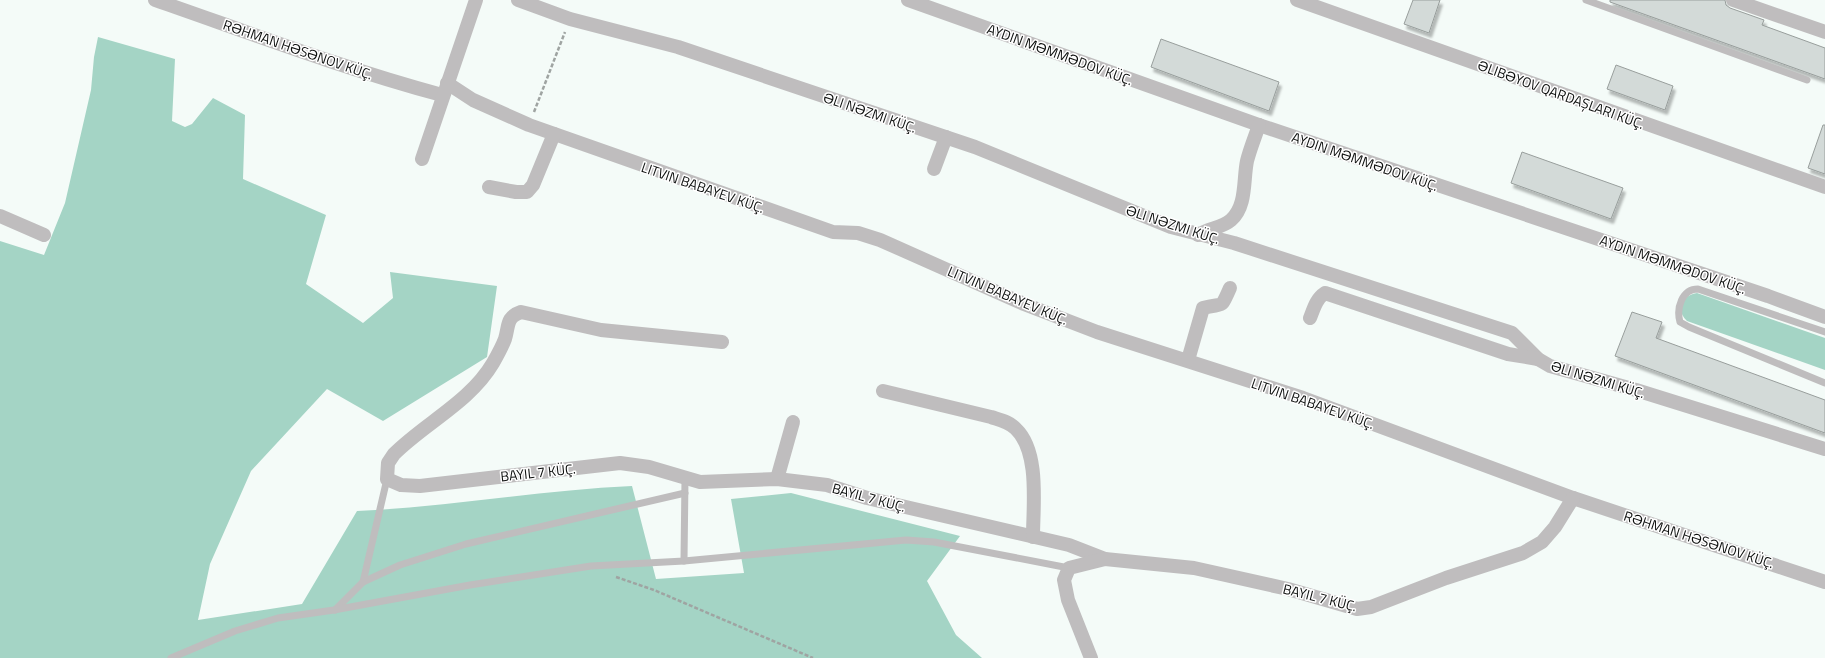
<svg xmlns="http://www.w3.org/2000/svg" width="1825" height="658" font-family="'Titillium Web',sans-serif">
  <defs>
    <filter id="shadow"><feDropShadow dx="2.5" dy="4.5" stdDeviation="1" flood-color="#0004"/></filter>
  </defs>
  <rect width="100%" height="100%" fill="#f4fbf8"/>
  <g fill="#a4d4c5">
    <path d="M98,37L175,59L172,121L185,127L192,124L213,98L245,115L243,179L326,215L306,284L363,323L393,298L390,272L497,286L487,357L383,421L327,389L251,471L210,564L198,620L302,604L357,511C449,507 540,490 632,486L656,579L744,573L731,499L791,493L960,536L927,581L956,635L982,658H0V241L44,255L65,203L91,90L94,57Z"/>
    <path d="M1697,293L1825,338V370L1687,321C1675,310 1682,295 1697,293Z"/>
  </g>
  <g fill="#d3dad8" stroke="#989e9c" filter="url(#shadow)">
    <polygon points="1413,0 1440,0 1429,33 1404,24"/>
    <polygon points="1610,0 1725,0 1726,5 1730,8 1764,20 1762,25 1825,48 1825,79 1610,2"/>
    <polygon points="1161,39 1279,82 1269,111 1151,67"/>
    <polygon points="1616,65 1673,86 1665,110 1607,89"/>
    <polygon points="1823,125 1825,125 1825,174 1808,168"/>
    <polygon points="1522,152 1623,188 1611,219 1511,183"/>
    <polygon points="1632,312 1662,322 1656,338 1825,400 1825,433 1615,356"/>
  </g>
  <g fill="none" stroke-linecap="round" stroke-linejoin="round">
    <g stroke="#9fa4a2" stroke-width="2.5" stroke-dasharray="4 2" stroke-linecap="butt">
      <polyline points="534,112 565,32"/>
      <polyline points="616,577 654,590 813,658"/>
    </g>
    <g stroke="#bfbdbe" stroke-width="7">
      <polyline points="1586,0 1807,80"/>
      <path d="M1825,332L1698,289C1682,289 1676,308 1680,322L1689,327L1825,383"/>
      <polyline points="684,561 685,479"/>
      <polyline points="363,582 387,479"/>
      <polyline points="335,610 363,582 400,565 466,544 685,493"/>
      <polyline points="171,658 235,631 278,618 334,610 470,585 591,566 684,561 906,540 934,542 1069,568"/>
    </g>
    <g stroke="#bfbdbe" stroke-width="14">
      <path d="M155,0C250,33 345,69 442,95"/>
      <polyline points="518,0 570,19 678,47 975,147 1171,227 1234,243 1512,333 1538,359 1550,366 1636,390 1825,449"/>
      <polyline points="908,0 1259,125 1768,296 1825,317"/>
      <polyline points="1297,0 1825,187"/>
      <polyline points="1733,0 1825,32"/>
      <polyline points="447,83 473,100 529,125 833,232 858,233 880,240 1024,304 1097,332 1303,398 1573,498 1825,582"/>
      <polyline points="422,159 476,0"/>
      <polyline points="934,169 946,137"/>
      <polyline points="489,187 516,192 527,192 533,185 554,134"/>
      <polyline points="0,216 44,235"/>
      <path d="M1198,235C1209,228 1222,228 1231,220C1247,206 1243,180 1247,161C1250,149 1255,137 1259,125"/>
      <path d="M1310,318C1314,308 1316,299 1325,293L1508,354L1538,359"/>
      <path d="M722,342L601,330L521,312C506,317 509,326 505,339C502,347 497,356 493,363C470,402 425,423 394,454L388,463L387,479L401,485L420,486L620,463L649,467L700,482L777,479L827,485L867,498L1069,545L1105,559L1194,568L1288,589L1357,609L1371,607L1446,578L1523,553L1542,542L1555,527L1573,498"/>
      <path d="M1188,360L1203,308C1224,302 1220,311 1230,288"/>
      <path d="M883,391L991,417C1000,420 1010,422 1016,429C1040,452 1033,506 1033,537"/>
      <polyline points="777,479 793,422"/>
      <polyline points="1091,658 1068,600 1064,580 1069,568 1105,559"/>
    </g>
  </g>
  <g text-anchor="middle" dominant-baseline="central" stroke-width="3" stroke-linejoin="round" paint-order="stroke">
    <g font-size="14" fill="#0d0f0e" stroke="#fff">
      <text transform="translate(298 49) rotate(19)">RƏHMAN HƏSƏNOV KÜÇ.</text>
      <text transform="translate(1060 54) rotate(20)">AYDIN MƏMMƏDOV KÜÇ.</text>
      <text transform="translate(1561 94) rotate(20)">ƏLIBƏYOV QARDAŞLARI KÜÇ.</text>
      <text transform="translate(870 112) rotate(19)">ƏLI NƏZMI KÜÇ.</text>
      <text transform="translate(1365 161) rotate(19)">AYDIN MƏMMƏDOV KÜÇ.</text>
      <text transform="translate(703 187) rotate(19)">LITVIN BABAYEV KÜÇ.</text>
      <text transform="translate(1173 224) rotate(18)">ƏLI NƏZMI KÜÇ.</text>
      <text transform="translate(1673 264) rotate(19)">AYDIN MƏMMƏDOV KÜÇ.</text>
      <text transform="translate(1008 295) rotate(23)">LITVIN BABAYEV KÜÇ.</text>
      <text transform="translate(1598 379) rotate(17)">ƏLI NƏZMI KÜÇ.</text>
      <text transform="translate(1313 403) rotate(19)">LITVIN BABAYEV KÜÇ.</text>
      <text transform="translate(538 472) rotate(-6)">BAYIL 7 KÜÇ.</text>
      <text transform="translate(869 497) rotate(15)">BAYIL 7 KÜÇ.</text>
      <text transform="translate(1699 539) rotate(18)">RƏHMAN HƏSƏNOV KÜÇ.</text>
      <text transform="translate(1320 597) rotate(14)">BAYIL 7 KÜÇ.</text>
    </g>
  </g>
</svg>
